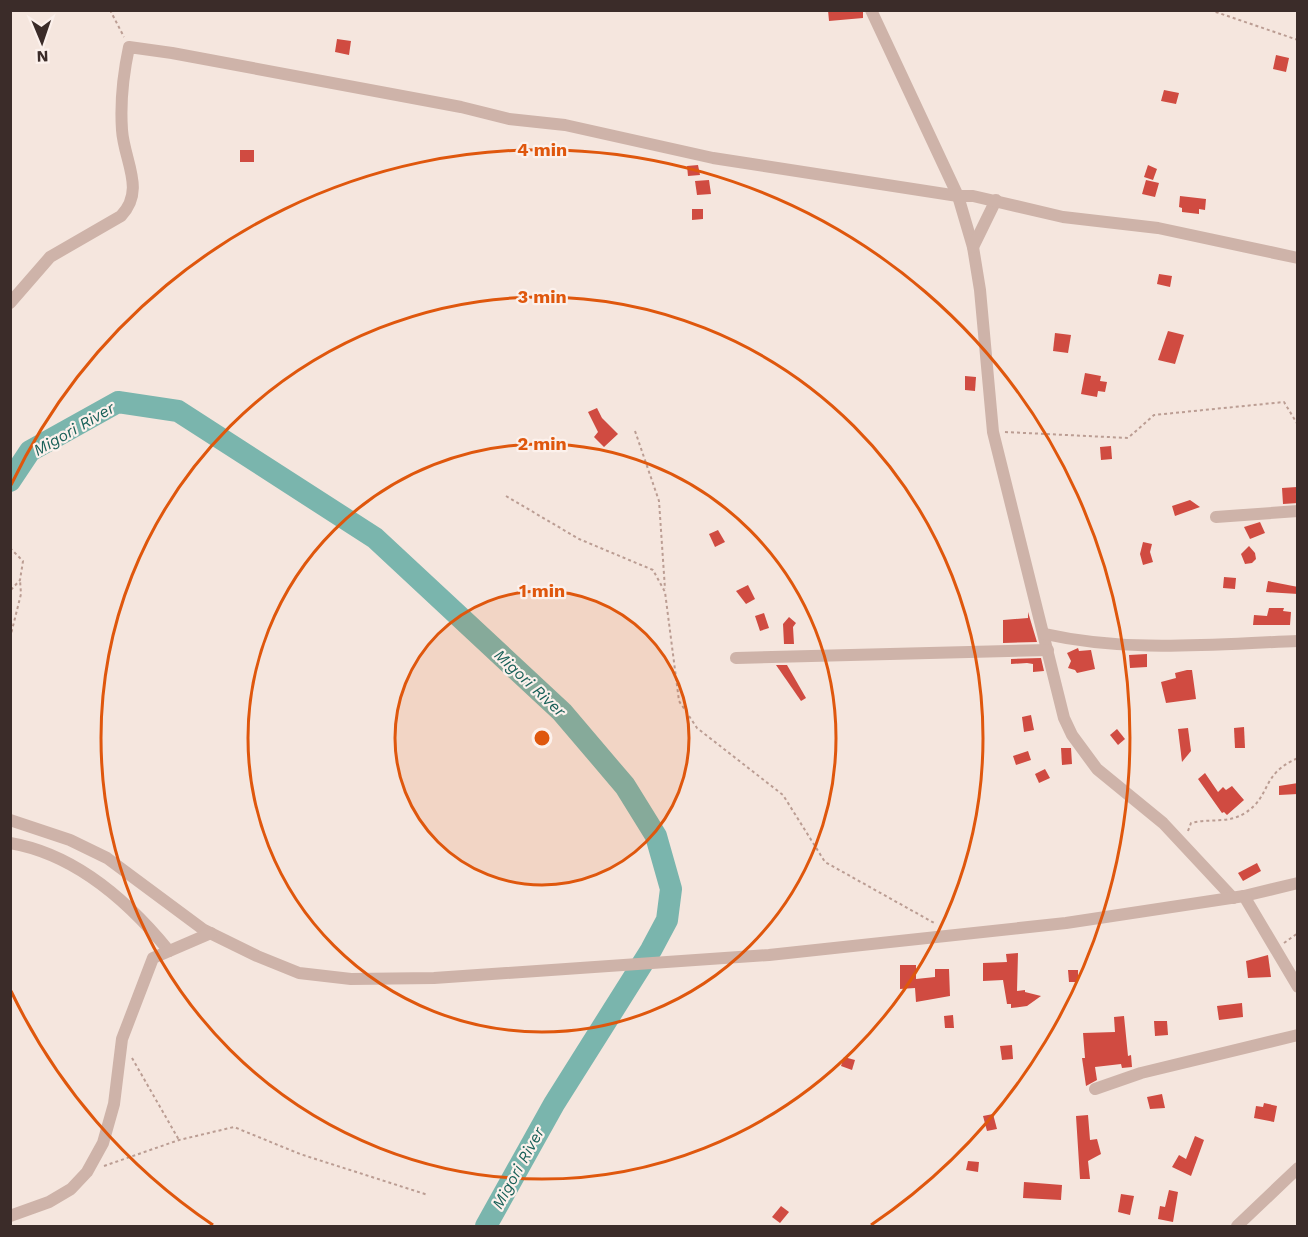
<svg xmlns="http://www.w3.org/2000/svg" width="1308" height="1237" font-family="'Work Sans',sans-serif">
  <rect width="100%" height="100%" fill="#f5e6de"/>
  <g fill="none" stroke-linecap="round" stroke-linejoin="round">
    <polyline stroke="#7ab5ad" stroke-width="22" points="10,481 30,451 118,402 178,411 375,538 562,712 625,786 656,836 671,889 667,920 651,950 554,1104 486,1226"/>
  </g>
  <g fill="#d04b41">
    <polygon points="828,10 863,10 863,18 829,21"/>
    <polygon points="337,39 351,41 349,55 335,52"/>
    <polygon points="1276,55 1289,58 1286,72 1273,69"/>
    <polygon points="1164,90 1179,93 1176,104 1161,101"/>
    <rect x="240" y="150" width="14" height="12"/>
    <polygon points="698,165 700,175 688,176 687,166"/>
    <polygon points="1148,165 1157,169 1153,180 1144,177"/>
    <polygon points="709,180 711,194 697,195 695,181"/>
    <polygon points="1146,180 1159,183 1155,197 1142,194"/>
    <polygon points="1180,196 1206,199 1205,210 1199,209 1199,214 1182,212 1182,208 1179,207"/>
    <polygon points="692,209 703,209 703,219 692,220"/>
    <polygon points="1159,274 1172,276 1170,287 1157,284"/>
    <polygon points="1168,331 1184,335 1175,364 1158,360"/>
    <polygon points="1055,333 1071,335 1068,353 1053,351"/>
    <polygon points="1085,373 1101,376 1100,381 1107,382 1105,392 1098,391 1097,397 1081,394"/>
    <polygon points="965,376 976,377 975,391 965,390"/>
    <polygon points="597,408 602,418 618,434 604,447 594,437 598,432 588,412"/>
    <polygon points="1111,446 1112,459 1101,460 1100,447"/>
    <polygon points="1297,487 1298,503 1283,504 1282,488"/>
    <polygon points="1190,500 1200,507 1175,516 1172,506"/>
    <polygon points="1260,522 1265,533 1250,539 1244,527"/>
    <polygon points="718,530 725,542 715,547 709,534"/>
    <polygon points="1143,542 1152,544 1150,552 1153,562 1143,565 1140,554"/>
    <polygon points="1249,546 1255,553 1256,559 1252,563 1245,564 1241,554"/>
    <polygon points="1224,577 1236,578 1235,589 1223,588"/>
    <polygon points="1268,581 1298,587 1298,594 1266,592"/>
    <polygon points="748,585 755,599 746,604 736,591"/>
    <polygon points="1269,608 1284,608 1283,611 1291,612 1290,625 1253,625 1254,615 1267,616"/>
    <polygon points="1028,612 1037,642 1003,643 1003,620 1028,618"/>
    <polygon points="764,613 769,628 760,631 755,616"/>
    <polygon points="789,617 796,623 793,627 794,644 784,644 783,624"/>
    <polygon points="1078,648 1079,651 1091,650 1095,669 1077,673 1075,670 1068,668 1071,661 1067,653"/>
    <polygon points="1147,654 1147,667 1130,668 1129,655"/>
    <polygon points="1041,658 1044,671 1033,672 1033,664 1027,663 1011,664 1011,659"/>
    <polygon points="776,665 787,665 806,698 801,701"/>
    <polygon points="1187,670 1192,670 1196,699 1166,703 1161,682 1176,678 1175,673"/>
    <polygon points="1031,715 1034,730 1024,732 1022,717"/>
    <polygon points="1244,727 1245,748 1235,748 1234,728"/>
    <polygon points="1188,728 1191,751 1182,762 1178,729"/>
    <polygon points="1117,729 1125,739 1118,745 1110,735"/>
    <polygon points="1061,748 1071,748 1072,764 1062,765"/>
    <polygon points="1028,751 1031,760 1016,765 1013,756"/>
    <polygon points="1045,769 1050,778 1039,783 1035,774"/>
    <polygon points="1205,773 1218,792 1223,787 1226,790 1232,786 1244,800 1227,815 1224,812 1222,813 1198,779"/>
    <polygon points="1298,783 1298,794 1279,795 1279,786"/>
    <polygon points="1257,863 1261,871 1243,881 1238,873"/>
    <polygon points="1018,953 1017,991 1025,990 1025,992 1041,996 1027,1006 1011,1008 1011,1004 1007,1004 1003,980 983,981 983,963 1007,962 1006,954"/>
    <polygon points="1268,955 1271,977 1248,978 1246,961"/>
    <polygon points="900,965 916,965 916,979 935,977 935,969 949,969 950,996 916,1002 915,988 900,989"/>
    <polygon points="1068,970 1078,970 1078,982 1069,982"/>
    <polygon points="1242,1003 1243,1017 1219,1020 1217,1006"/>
    <polygon points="953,1015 954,1028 945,1028 944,1016"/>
    <polygon points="1124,1016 1128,1056 1131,1055 1132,1067 1122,1068 1121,1064 1095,1067 1097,1080 1086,1086 1082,1058 1085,1058 1083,1033 1115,1032 1114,1017"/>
    <polygon points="1154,1021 1167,1021 1168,1035 1155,1036"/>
    <polygon points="1012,1045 1013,1059 1002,1060 1000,1046"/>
    <polygon points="844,1057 855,1060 852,1070 841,1066"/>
    <polygon points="1162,1094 1165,1108 1150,1109 1147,1097"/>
    <polygon points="1264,1103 1277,1106 1274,1122 1254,1118 1256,1106 1263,1107"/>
    <polygon points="993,1114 997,1129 987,1131 983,1116"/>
    <polygon points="1088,1115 1090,1140 1097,1139 1101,1154 1088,1161 1090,1179 1080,1179 1076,1116"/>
    <polygon points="1195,1136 1204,1140 1191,1176 1172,1167 1179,1155 1186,1159"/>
    <polygon points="968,1161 979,1162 978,1172 966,1170"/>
    <polygon points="1024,1182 1062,1185 1061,1200 1023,1198"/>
    <polygon points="1169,1190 1178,1192 1173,1222 1158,1219 1160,1206 1165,1207"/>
    <polygon points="1121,1194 1134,1196 1130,1215 1118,1212"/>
    <polygon points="781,1206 789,1212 780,1223 772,1217"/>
  </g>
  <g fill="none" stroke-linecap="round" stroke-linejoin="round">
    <g stroke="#bb9d93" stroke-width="2" stroke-dasharray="3 3" stroke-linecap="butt">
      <polyline points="110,10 124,37"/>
      <polyline points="1210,10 1298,40"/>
      <polyline points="635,431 659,501 665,589"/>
      <polyline points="1005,432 1128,438 1154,415 1284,402 1298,425"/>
      <polyline points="506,496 579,539 653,570 665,592 679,701 697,728 783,795 825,862 936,924"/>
      <polyline points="10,548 23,561 20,580 10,591"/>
      <polyline points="10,638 21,594 20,580"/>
      <path d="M1188,831L1191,823C1210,818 1228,824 1245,813C1272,796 1260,774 1298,758"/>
      <polyline points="1284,943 1298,933"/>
      <polyline points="132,1058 179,1140"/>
      <polyline points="104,1166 179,1140 234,1127 300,1154 428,1195"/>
    </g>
    <g stroke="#ceb3a9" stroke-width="12">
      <polyline points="871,10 958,196 973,247 980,290 993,432 1064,718 1072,735 1097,769 1163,823 1233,898"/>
      <polyline points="973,247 996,200"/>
      <path d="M10,303L50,257L121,216C146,190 124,161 122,130C120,101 123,75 129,47L172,53L461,107L509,119L565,125L713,158L958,196H973L1063,217L1158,228L1298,258"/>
      <polyline points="1216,517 1298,511"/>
      <path d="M1045,634C1130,653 1212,644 1298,641"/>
      <polyline points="736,658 1048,650"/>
      <polyline points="10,820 70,840 107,858 204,930 257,956 299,973 351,979 434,978 769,955 1066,923 1244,896 1298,883"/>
      <path d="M10,843C75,854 129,902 169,951"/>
      <polyline points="1244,896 1298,987"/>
      <polyline points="1095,1089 1141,1073 1298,1035"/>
      <polyline points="10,1216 49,1202 71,1189 87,1172 103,1143 114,1104 122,1039 153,958 211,933"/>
      <polyline points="1237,1226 1298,1168"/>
    </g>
  </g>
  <circle cx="542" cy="738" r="147" fill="#df570d" fill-opacity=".12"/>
  <g fill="none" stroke="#df570d" stroke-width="3">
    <circle cx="542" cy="738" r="147"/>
    <circle cx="542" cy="738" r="294"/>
    <circle cx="542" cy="738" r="441"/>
    <path d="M213 1225A588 588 0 0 1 11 991M11 485A588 588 0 1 1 871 1225"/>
  </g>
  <g text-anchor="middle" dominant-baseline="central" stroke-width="4.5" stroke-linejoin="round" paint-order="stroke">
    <g font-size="16" font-style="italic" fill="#1a6159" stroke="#fcf1ec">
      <text transform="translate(74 429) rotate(-30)">Migori River</text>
      <text transform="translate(530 683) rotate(43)">Migori River</text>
      <text transform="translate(518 1168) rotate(-61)">Migori River</text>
    </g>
  </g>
  <circle cx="542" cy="738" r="9" fill="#df570d" stroke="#fcf1ec" stroke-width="3"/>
  <g font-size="18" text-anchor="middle" font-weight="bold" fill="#df570d" stroke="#fcf1ec" stroke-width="4.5" stroke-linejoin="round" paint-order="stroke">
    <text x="542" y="156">4 min</text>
    <text x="542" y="303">3 min</text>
    <text x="542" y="450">2 min</text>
    <text x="542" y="597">1 min</text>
  </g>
  <rect width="1308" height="1237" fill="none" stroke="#3b2c29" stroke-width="24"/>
  <g transform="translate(42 42) rotate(178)" stroke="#fcf1ec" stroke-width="4.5" paint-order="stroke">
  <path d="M0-4.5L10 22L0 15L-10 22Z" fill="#3b2c29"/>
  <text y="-9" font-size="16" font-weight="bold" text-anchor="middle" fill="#3b2c29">N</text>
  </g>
</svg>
